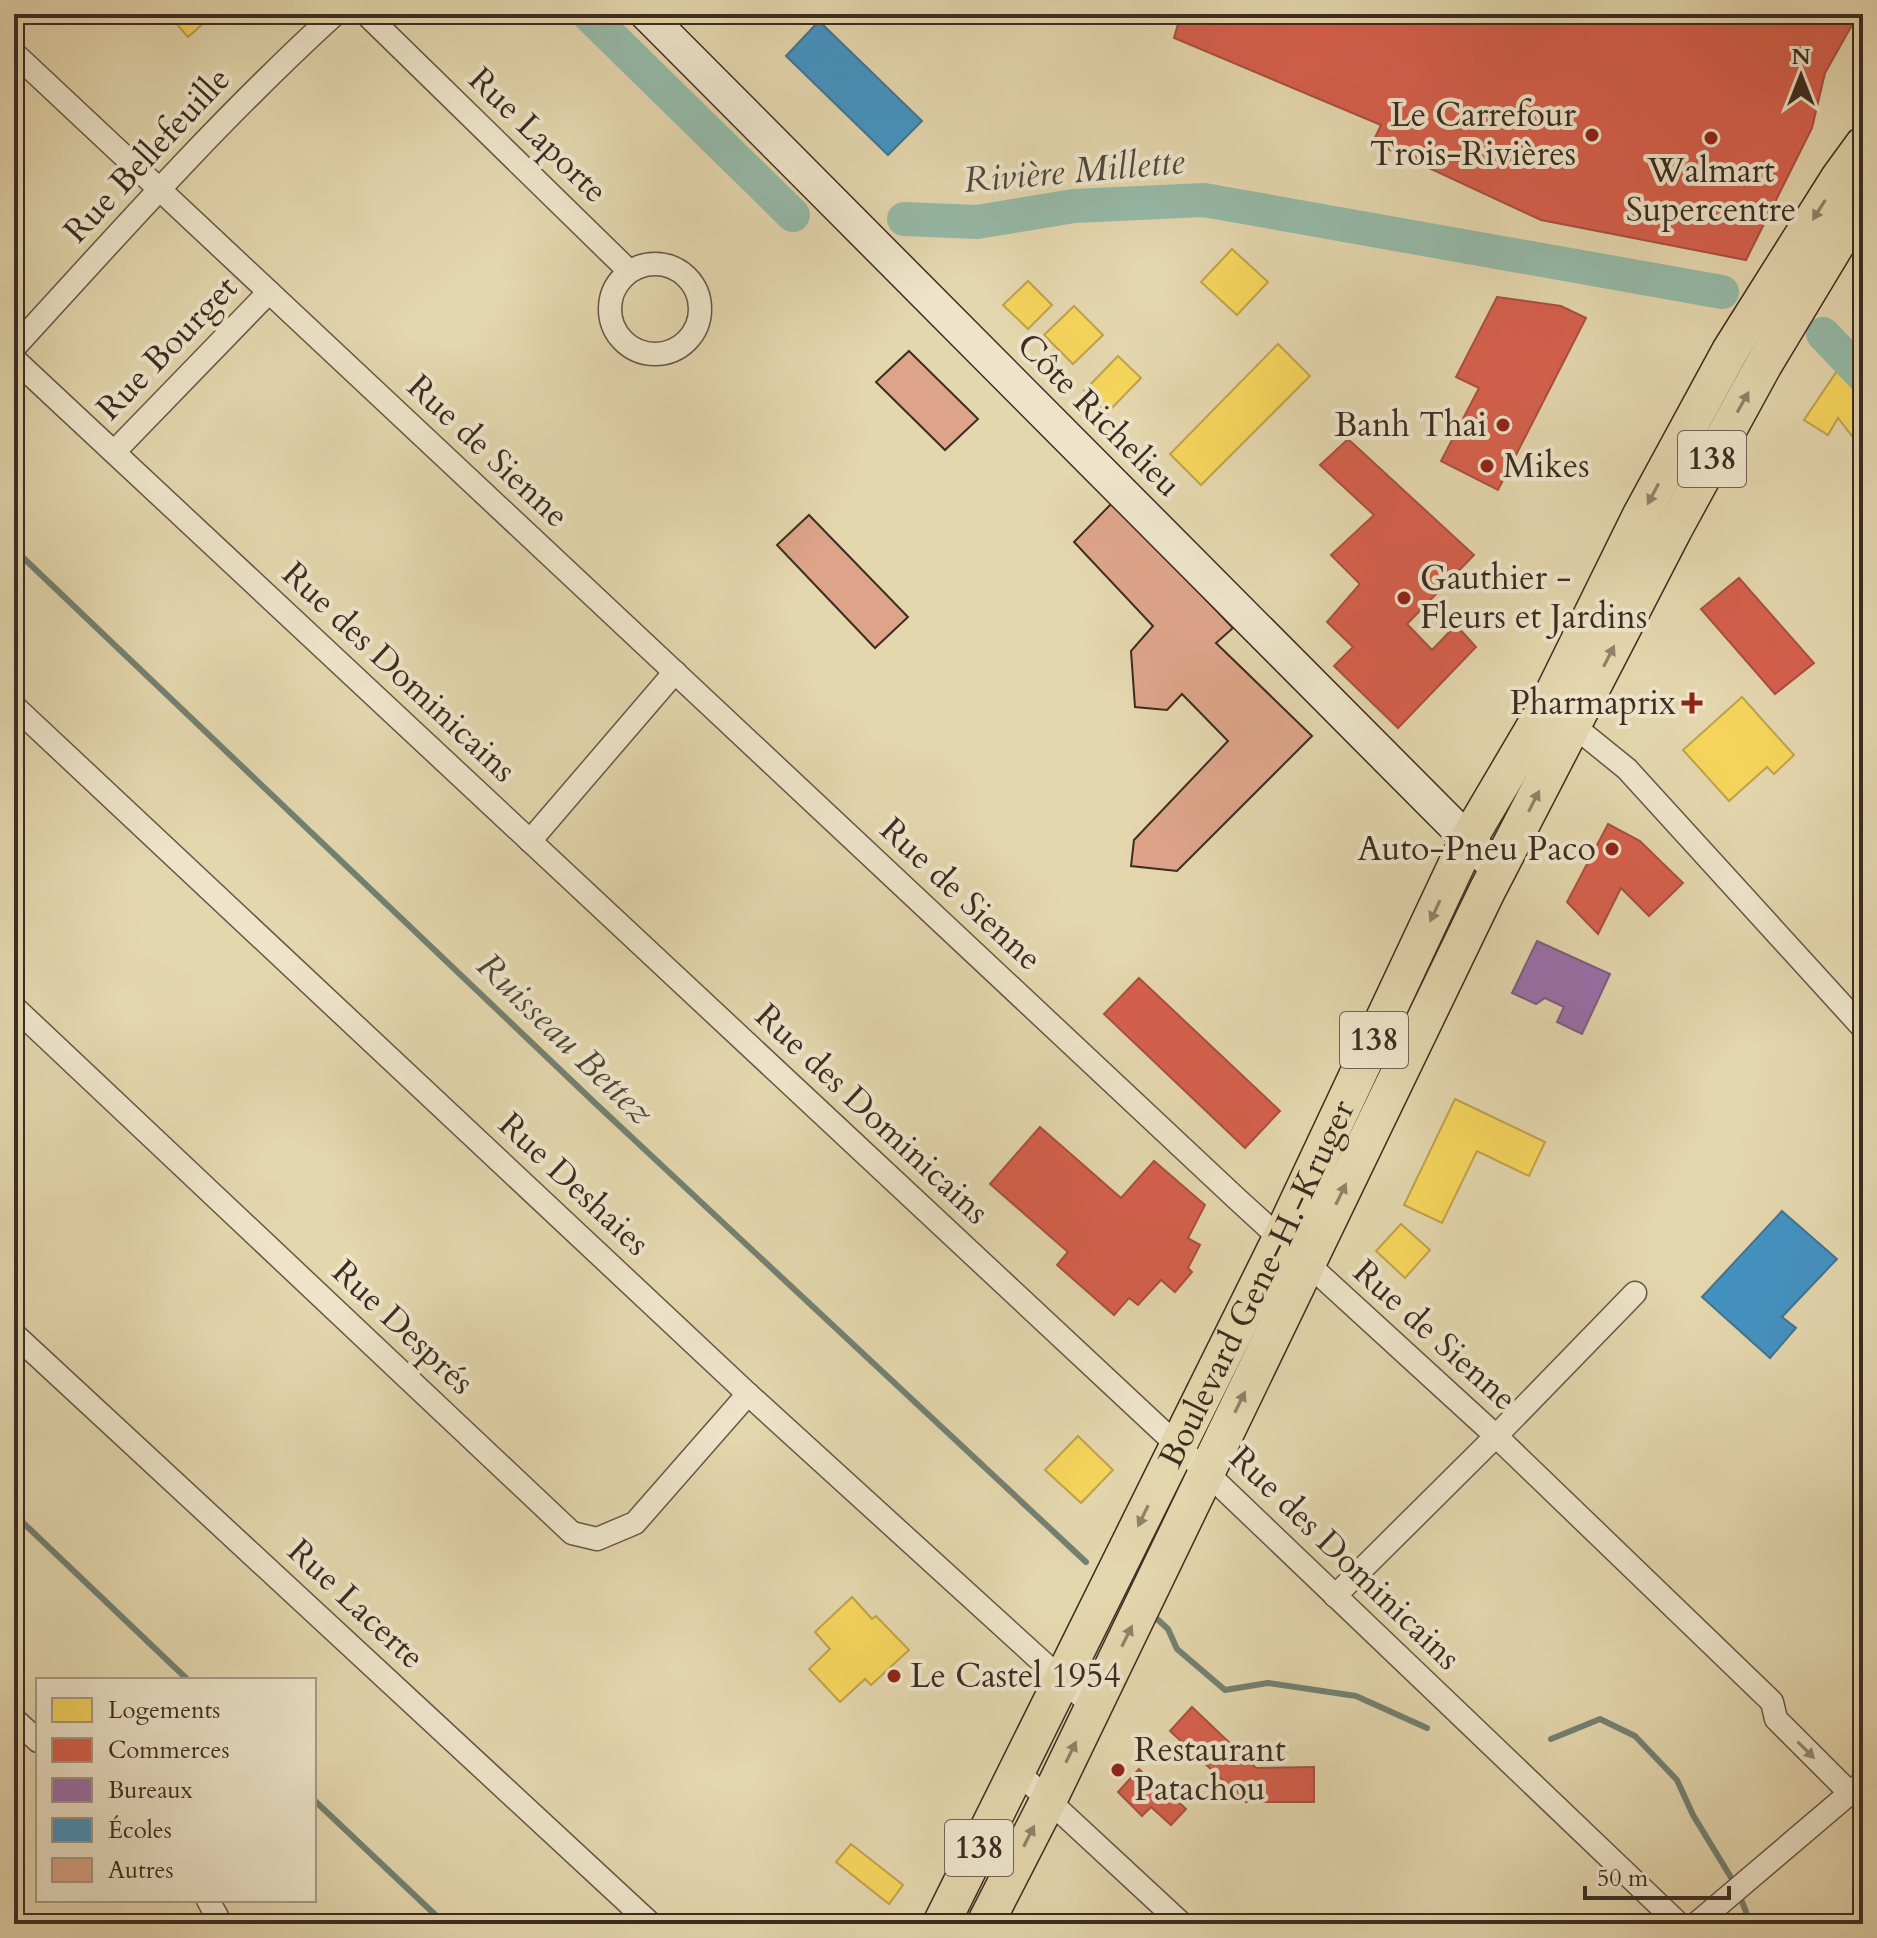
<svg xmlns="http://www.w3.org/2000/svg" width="1877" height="1938" font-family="Cardo,serif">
  <rect width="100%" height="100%" fill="#e4d6ad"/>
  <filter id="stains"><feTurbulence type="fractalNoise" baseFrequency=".0025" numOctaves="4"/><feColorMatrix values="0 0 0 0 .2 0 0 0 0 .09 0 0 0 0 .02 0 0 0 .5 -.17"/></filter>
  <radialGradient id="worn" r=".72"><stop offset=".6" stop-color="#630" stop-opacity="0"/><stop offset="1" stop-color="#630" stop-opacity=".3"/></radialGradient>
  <g fill="#f6d55c" stroke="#bea24b" stroke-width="2">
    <polygon points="168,14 214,14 188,37"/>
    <polygon points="1232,249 1268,282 1237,315 1201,282"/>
    <polygon points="1028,281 1052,305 1028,329 1003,305"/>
    <polygon points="1074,306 1103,335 1073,364 1044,335"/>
    <polygon points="1278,344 1310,376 1201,485 1170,454"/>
    <polygon points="1118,356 1141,378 1107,413 1084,391"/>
    <polygon points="1843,362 1863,388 1863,450 1838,418 1828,435 1804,420"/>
    <polygon points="1742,697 1794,755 1774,774 1767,767 1729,801 1683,750"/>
    <polygon points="1455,1099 1545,1142 1529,1176 1477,1151 1442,1223 1404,1205"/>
    <polygon points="1401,1224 1430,1250 1405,1278 1376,1251"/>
    <polygon points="1078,1436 1113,1470 1081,1503 1045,1470"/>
    <polygon points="852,1597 872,1619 876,1616 909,1650 871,1685 865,1679 840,1702 809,1669 830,1649 815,1632"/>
    <polygon points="851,1844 903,1885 889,1904 836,1862"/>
  </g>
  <g fill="#d6604d" stroke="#a85040" stroke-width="2">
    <polygon points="1181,14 1827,14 1852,25 1825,73 1812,128 1746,260 1541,220 1373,142 1381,125 1174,38"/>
    <polygon points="1497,297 1561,306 1586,318 1498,490 1441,461 1479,388 1456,377"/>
    <polygon points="1348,439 1474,555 1407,624 1432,650 1456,625 1476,647 1398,728 1334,666 1353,647 1327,622 1360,584 1331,555 1374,515 1320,465"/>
    <polygon points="1739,578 1814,663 1775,694 1701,609"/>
    <polygon points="1608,824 1640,841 1683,883 1649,916 1621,888 1598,934 1567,902"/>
    <polygon points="1139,978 1280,1111 1245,1148 1104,1014"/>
    <polygon points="1040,1127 1121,1198 1154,1161 1205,1205 1188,1238 1200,1245 1188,1268 1192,1272 1175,1292 1161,1280 1138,1305 1129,1298 1114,1315 1057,1265 1068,1252 990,1184"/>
    <polygon points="1192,1707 1256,1768 1314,1767 1314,1802 1246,1802 1170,1731"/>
    <polygon points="1139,1769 1157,1787 1160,1784 1186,1809 1171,1825 1151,1807 1142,1816 1118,1792"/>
  </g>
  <polygon fill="#9970ab" stroke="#7d5c82" stroke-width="2" points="1537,941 1610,974 1582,1034 1557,1022 1564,1007 1545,998 1536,1004 1512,993"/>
  <g fill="#4393c3" stroke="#417493" stroke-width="2">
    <polygon points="819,21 922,121 888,155 786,56"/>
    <polygon points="1782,1211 1837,1259 1782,1317 1796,1328 1770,1358 1702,1297"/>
  </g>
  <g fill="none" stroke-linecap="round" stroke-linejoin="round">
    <g stroke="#728172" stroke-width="6">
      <polyline points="14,549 595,1103 1086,1562"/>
      <polyline points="14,1514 188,1680"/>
      <polyline points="1156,1618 1168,1629 1177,1649 1225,1690 1268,1683 1356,1696 1427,1728"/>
      <polyline points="1551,1739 1600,1719 1635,1736 1677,1780 1693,1815 1735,1884"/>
      <polyline points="314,1800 445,1924"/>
      <polyline points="1739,1894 1748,1917 1744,1924"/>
    </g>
    <g stroke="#95b9a8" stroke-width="34">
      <polyline points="588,14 793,215"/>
      <polyline points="904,219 977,222 1074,206 1204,200 1722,292"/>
      <polyline points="1823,334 1863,376"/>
    </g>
  </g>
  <g fill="#dda489" stroke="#3d2c22" stroke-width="2">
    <polygon points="909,351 978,419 945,450 876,382"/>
    <polygon points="1113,502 1233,628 1216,643 1312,736 1177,871 1131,866 1134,840 1228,741 1182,694 1167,710 1135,707 1131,651 1153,626 1074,542"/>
    <polygon points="809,515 908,617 875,648 777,545"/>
  </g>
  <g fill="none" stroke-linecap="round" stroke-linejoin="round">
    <g stroke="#675645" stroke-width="25">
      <g id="street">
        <polyline points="366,14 629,271"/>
        <polyline points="14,53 1237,1199 1496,1436 1772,1702 1776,1719 1850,1793"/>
        <circle cx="655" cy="309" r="45"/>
        <path d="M14,348C118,234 221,118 335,14"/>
        <polyline points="14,359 1206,1472 1679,1924"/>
        <polyline points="114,452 269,292"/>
        <polyline points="14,706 748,1394 1062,1680 1093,1706"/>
        <polyline points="1564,718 1627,769 1863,1028"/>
        <polyline points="530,841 675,672"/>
        <polyline points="14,1007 572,1533 597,1539 635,1523 748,1394"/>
        <polyline points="14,1334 651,1924"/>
        <polyline points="1335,1596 1496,1436 1635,1293"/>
        <polyline points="14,1719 38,1741"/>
        <polyline points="1018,1772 1182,1924"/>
        <polyline points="208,1900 221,1924"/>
        <polyline points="1696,1924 1863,1782"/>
      </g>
    </g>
    <g stroke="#3d2c22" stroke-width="35">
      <polyline id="secondary" points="646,14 1498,870"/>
    </g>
    <g stroke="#3d2c22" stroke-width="39">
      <g id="primary">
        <path id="s1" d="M941,1924L1280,1240L1468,840L1548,704L1641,515L1730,351L1839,178L1863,145"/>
        <polyline points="985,1924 1049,1799 1487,891 1674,529 1763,366 1863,200"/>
      </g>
    </g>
    <use href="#street" stroke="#ede4ca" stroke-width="22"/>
    <use href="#secondary" stroke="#ede4ca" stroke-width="32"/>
    <use href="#primary" stroke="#e4d6ad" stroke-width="36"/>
  </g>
  <defs><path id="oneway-solid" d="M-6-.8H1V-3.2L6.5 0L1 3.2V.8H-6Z" transform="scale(2)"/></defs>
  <g fill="#908168">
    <use href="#oneway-solid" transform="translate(1819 210) rotate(122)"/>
    <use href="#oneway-solid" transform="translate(1743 402) rotate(-61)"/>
    <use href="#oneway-solid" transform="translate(1653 494) rotate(118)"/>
    <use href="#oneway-solid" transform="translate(1609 656) rotate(-63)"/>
    <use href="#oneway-solid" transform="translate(1534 801) rotate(-63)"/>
    <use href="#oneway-solid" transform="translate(1435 911) rotate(115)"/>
    <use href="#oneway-solid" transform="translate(1341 1194) rotate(-64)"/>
    <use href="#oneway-solid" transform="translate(1240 1402) rotate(-64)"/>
    <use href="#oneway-solid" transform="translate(1143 1516) rotate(116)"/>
    <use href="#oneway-solid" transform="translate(1127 1636) rotate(-64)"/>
    <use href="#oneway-solid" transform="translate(1071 1752) rotate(-64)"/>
    <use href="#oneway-solid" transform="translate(1029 1836) rotate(-63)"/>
  </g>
  <use fill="#958876" href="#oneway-solid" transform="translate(1806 1750) rotate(45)"/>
  <g fill="#8f2418" stroke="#ede4ca" stroke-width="3">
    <circle cx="1592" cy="135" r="8"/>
    <circle cx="1711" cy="138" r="8"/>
    <circle cx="1503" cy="425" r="8"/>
    <circle cx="1487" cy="466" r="8"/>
    <circle cx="1404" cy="598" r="8"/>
    <path d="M1688 691h8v8h8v8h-8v8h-8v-8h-8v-8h8z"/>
    <circle cx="1612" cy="849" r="8"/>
    <circle cx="894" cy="1676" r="8"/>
    <circle cx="1118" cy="1770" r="8"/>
  </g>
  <g text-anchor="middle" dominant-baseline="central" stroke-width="8" stroke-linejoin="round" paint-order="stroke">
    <g fill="#ede4ca" stroke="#726354" stroke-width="2">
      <rect x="1678" y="431" width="68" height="56" rx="6"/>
      <rect x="1340" y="1012" width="68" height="56" rx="6"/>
      <rect x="945" y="1820" width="68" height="56" rx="6"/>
    </g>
    <g font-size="32" font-weight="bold" fill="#3d2c22">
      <text x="1712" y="459">138</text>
      <text x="1374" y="1040">138</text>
      <text x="979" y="1848">138</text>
    </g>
    <g font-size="34" fill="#3d2c22" stroke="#ede4ca" text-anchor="end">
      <text x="1576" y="115">Le Carrefour<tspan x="1576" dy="39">Trois-Rivières</tspan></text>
      <text x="1711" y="171" text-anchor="middle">Walmart<tspan x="1711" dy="39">Supercentre</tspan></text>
      <text x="1487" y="425">Banh Thai</text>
      <text x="1503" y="466" text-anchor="start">Mikes</text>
      <text x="1420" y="578" text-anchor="start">Gauthier -<tspan x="1420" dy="39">Fleurs et Jardins</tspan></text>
      <text x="1676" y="703">Pharmaprix</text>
      <text x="1596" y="849">Auto-Pneu Paco</text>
      <text x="910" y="1676" text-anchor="start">Le Castel 1954</text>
      <text x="1134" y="1750" text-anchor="start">Restaurant<tspan x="1134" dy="39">Patachou</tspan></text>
    </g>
    <g font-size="34" fill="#3d2c22" stroke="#ede4ca">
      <text transform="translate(538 135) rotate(44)">Rue Laporte</text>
      <text transform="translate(147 155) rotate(-47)">Rue Bellefeuille</text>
      <text transform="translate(167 348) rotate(-46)">Rue Bourget</text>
      <text transform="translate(1099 415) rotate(45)">Côte Richelieu</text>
      <text transform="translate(488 451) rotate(43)">Rue de Sienne</text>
      <text transform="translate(399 672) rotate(43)">Rue des Dominicains</text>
      <text transform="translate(961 894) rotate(43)">Rue de Sienne</text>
      <text transform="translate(872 1114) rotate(43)">Rue des Dominicains</text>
      <text transform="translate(574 1184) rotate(43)">Rue Deshaies</text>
      <text stroke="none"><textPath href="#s1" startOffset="714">Boulevard Gene-H.-Kruger</textPath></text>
      <text transform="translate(403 1327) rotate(43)">Rue Després</text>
      <text transform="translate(1435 1335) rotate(42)">Rue de Sienne</text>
      <text transform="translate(1345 1558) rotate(44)">Rue des Dominicains</text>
      <text transform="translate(356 1604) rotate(43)">Rue Lacerte</text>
    </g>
    <g font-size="36" font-style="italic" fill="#4f483d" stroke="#ede4ca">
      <text transform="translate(1074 171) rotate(-5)">Rivière Millette</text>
      <text transform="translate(565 1039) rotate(44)">Ruisseau Bettez</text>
    </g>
  </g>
  <rect width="1877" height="1938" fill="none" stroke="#e4d6ad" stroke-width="48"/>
  <rect x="16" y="16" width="1845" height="1906" fill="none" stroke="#3d2c22" stroke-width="4"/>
  <rect x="24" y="24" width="1829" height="1890" fill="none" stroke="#3d2c22" stroke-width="2"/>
  <rect x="36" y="1678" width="280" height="224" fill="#ede4ca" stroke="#a79a87" stroke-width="2"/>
  <rect x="52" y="1698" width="40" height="24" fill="#f6d55c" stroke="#a79a87" stroke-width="2"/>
  <text x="108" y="1718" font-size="24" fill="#3d2c22">Logements</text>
  <rect x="52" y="1738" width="40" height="24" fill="#d6604d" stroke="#a79a87" stroke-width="2"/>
  <text x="108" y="1758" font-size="24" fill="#3d2c22">Commerces</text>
  <rect x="52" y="1778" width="40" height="24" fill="#9970ab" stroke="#a79a87" stroke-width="2"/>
  <text x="108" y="1798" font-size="24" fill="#3d2c22">Bureaux</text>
  <rect x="52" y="1818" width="40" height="24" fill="#4393c3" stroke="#a79a87" stroke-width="2"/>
  <text x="108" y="1838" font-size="24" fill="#3d2c22">Écoles</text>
  <rect x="52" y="1858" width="40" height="24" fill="#dda489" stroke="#a79a87" stroke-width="2"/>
  <text x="108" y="1878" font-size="24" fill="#3d2c22">Autres</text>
  <g transform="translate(1801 76)" stroke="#ede4ca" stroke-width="6" paint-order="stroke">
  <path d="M0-6L14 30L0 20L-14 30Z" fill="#3d2c22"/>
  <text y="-12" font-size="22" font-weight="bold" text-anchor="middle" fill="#3d2c22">N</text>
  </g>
  <path d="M1585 1886v12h144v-12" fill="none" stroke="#3d2c22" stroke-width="4"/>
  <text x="1597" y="1886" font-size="24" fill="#3d2c22" stroke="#ede4ca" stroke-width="6" paint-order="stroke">50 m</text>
  <rect width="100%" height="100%" filter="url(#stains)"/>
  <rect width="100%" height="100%" fill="url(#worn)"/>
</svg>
